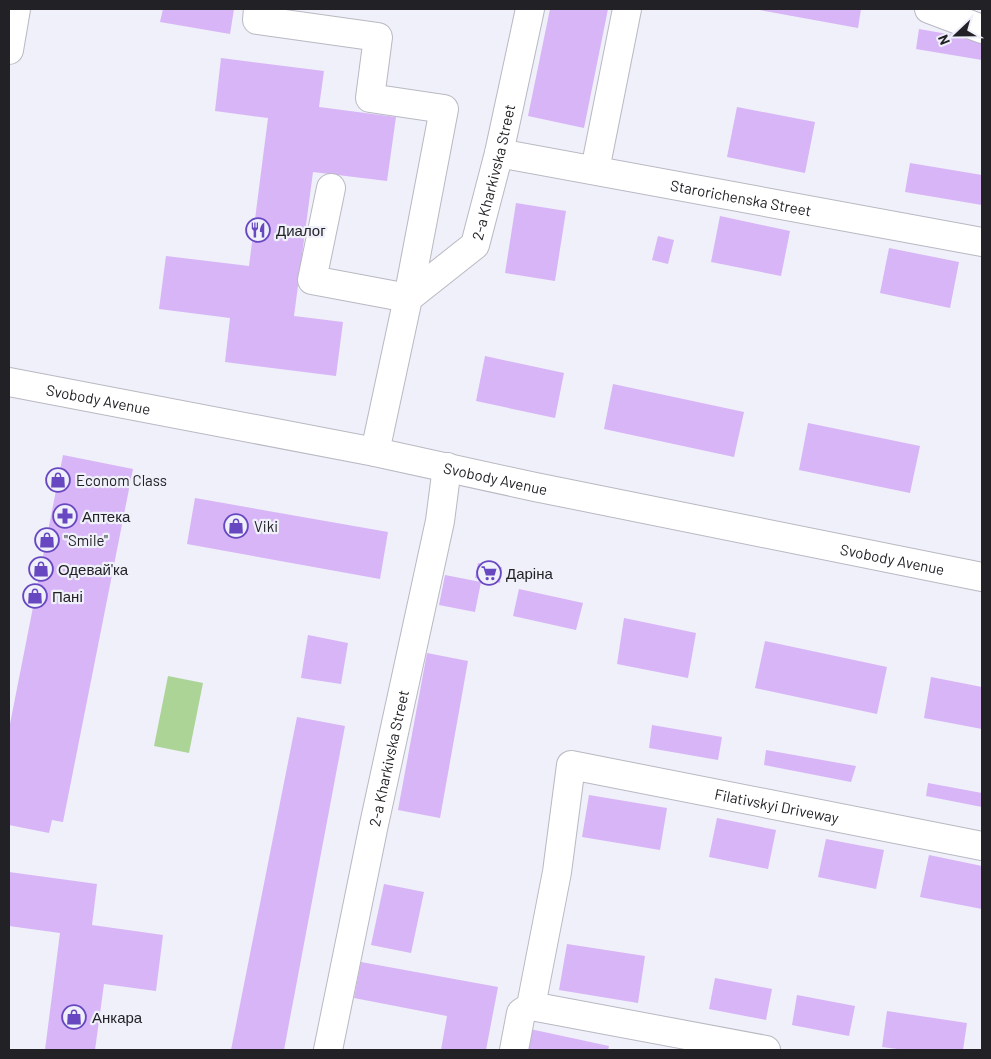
<svg xmlns="http://www.w3.org/2000/svg" width="991" height="1059" font-family="Barlow,sans-serif">
  <rect width="100%" height="100%" fill="#eff0fa"/>
  <polygon fill="#acd497" points="168,676 203,683 189,753 154,746"/>
  <g fill="#d8b5f6">
    <polygon points="163,9 234,9 230,34 160,22"/>
    <polygon points="550,9 608,9 584,128 528,116"/>
    <polygon points="754,9 861,9 858,28"/>
    <polygon points="919,29 982,40 982,60 916,49"/>
    <polygon points="221,58 324,71 319,107 396,117 387,181 313,172 294,316 343,322 336,376 225,362 230,318 159,309 166,256 249,266 268,118 215,111"/>
    <polygon points="737,107 815,122 805,173 727,157"/>
    <polygon points="910,163 982,175 982,205 905,192"/>
    <polygon points="516,203 566,211 555,281 505,273"/>
    <polygon points="720,216 790,231 781,276 711,262"/>
    <polygon points="658,236 674,240 668,264 652,260"/>
    <polygon points="889,248 959,262 950,308 880,293"/>
    <polygon points="485,356 564,373 555,418 476,401"/>
    <polygon points="613,384 744,412 734,457 604,429"/>
    <polygon points="808,423 920,446 910,493 799,470"/>
    <polygon points="63,455 133,469 63,822 52,820 49,833 9,825 9,729"/>
    <polygon points="195,498 388,532 380,579 187,544"/>
    <polygon points="478,563 502,567 500,583 475,578"/>
    <polygon points="445,575 481,582 475,612 439,605"/>
    <polygon points="519,589 583,603 576,630 513,616"/>
    <polygon points="624,618 696,633 688,678 617,664"/>
    <polygon points="308,635 348,643 341,684 301,678"/>
    <polygon points="765,641 887,667 877,714 755,688"/>
    <polygon points="427,653 468,661 440,818 398,810"/>
    <polygon points="931,677 982,687 982,729 924,718"/>
    <polygon points="297,717 345,726 284,1050 231,1050"/>
    <polygon points="652,725 722,737 718,760 649,748"/>
    <polygon points="766,750 856,766 851,782 764,765"/>
    <polygon points="928,783 982,793 982,807 926,796"/>
    <polygon points="589,795 667,808 660,850 582,837"/>
    <polygon points="717,818 776,830 768,869 709,857"/>
    <polygon points="826,839 884,850 876,889 818,877"/>
    <polygon points="929,855 982,866 982,909 920,897"/>
    <polygon points="9,872 97,884 92,925 163,935 156,991 104,984 95,1050 45,1050 60,933 9,926"/>
    <polygon points="384,884 424,892 411,953 371,945"/>
    <polygon points="567,944 645,956 638,1003 559,990"/>
    <polygon points="361,962 498,987 486,1050 441,1050 447,1016 354,998"/>
    <polygon points="715,978 772,989 766,1020 709,1009"/>
    <polygon points="797,995 855,1006 849,1036 792,1025"/>
    <polygon points="887,1011 967,1023 963,1050 905,1050 882,1047"/>
    <polygon points="530,1029 609,1046 608,1050 525,1050"/>
  </g>
  <g fill="none" stroke-linecap="round" stroke-linejoin="round">
    <g stroke="#b8b9c2" stroke-width="30">
      <g id="minor">
        <polyline points="258,9 257,20 378,37 370,98 444,109 408,298 312,280 331,188"/>
        <polyline points="929,9 982,29"/>
        <polyline points="9,50 16,9"/>
        <path id="s1" d="M499,153L982,242"/>
        <polyline points="595,170 627,9"/>
        <path id="s2" d="M375,452L408,298L475,245L499,153L530,9"/>
        <polyline points="531,1006 766,1050"/>
        <path id="s3" d="M328,1050L373,829L440,521L447,467"/>
        <path id="s4" d="M514,1050L521,1013L531,1006L557,872L571,765L982,846"/>
      </g>
    </g>
    <g stroke="#b8b9c2" stroke-width="30">
      <g id="major">
        <path id="s5" d="M9,382L375,452L535,487L982,577"/>
      </g>
    </g>
    <use href="#minor" stroke="#fff" stroke-width="28"/>
    <use href="#major" stroke="#fff" stroke-width="28"/>
  </g>
  <defs>
    <g id="restaurant-ring" transform="scale(1.25)"><circle r="9.5" fill="#eff0fa" stroke="#6848c1" stroke-width="1.5"/><path d="M-5-6h1v4h1v-4h1v4h1v-4h1v5L-1.5 .5V6h-2V.5L-5-1ZM5-6V6H3V1.5H1.5Q1.5-4 5-6Z" fill="#6848c1"/></g>
    <g id="shop-ring" transform="scale(1.25)"><circle r="9.5" fill="#eff0fa" stroke="#6848c1" stroke-width="1.5"/><path d="M-5-2.5h2.3a2.7 3.5 0 0 1 5.4 0H5L5.5 6h-11ZM-1.5-2.5h3a1.5 2.3 0 0 0-3 0Z" fill="#6848c1"/></g>
    <g id="pharmacy-ring" transform="scale(1.25)"><circle r="9.5" fill="#eff0fa" stroke="#6848c1" stroke-width="1.5"/><path d="M-2-6h4v4h4v4h-4v4h-4v-4h-4v-4h4Z" fill="#6848c1"/></g>
    <g id="supermarket-ring" transform="scale(1.25)"><circle r="9.5" fill="#eff0fa" stroke="#6848c1" stroke-width="1.5"/><path d="M-6-5.5h2.5l.6 2H6L4.5 2H-2.5L-4.4-4H-6ZM-1.5 3.2a1.3 1.3 0 1 0 .1 0ZM3 3.2a1.3 1.3 0 1 0 .1 0Z" fill="#6848c1"/></g>
  </defs>
  <g fill-rule="evenodd">
    <use href="#restaurant-ring" x="258" y="230"/>
    <use href="#shop-ring" x="58" y="480"/>
    <use href="#pharmacy-ring" x="65" y="516"/>
    <use href="#shop-ring" x="236" y="526"/>
    <use href="#shop-ring" x="47" y="540"/>
    <use href="#shop-ring" x="41" y="569"/>
    <use href="#supermarket-ring" x="489" y="573"/>
    <use href="#shop-ring" x="35" y="596"/>
    <use href="#shop-ring" x="74" y="1017"/>
  </g>
  <g text-anchor="middle" dominant-baseline="central" stroke-width="4.5" stroke-linejoin="round" paint-order="stroke">
    <g font-size="15" fill="#222226" stroke="#eff0fa">
      <text stroke="none"><textPath href="#s2" startOffset="318">2-a Kharkivska Street</textPath></text>
      <text stroke="none"><textPath href="#s1" startOffset="246">Starorichenska Street</textPath></text>
      <text stroke="none"><textPath href="#s5" startOffset="91">Svobody Avenue</textPath></text>
      <text stroke="none"><textPath href="#s5" startOffset="496">Svobody Avenue</textPath></text>
      <text stroke="none"><textPath href="#s5" startOffset="901">Svobody Avenue</textPath></text>
      <text stroke="none"><textPath href="#s3" startOffset="298">2-a Kharkivska Street</textPath></text>
      <text stroke="none"><textPath href="#s4" startOffset="504">Filativskyi Driveway</textPath></text>
    </g>
    <g font-size="15" fill="#222226" stroke="#eff0fa" text-anchor="start">
      <text x="276" y="230">Диалог</text>
      <text x="76" y="480">Econom Class</text>
      <text x="82" y="516">Аптека</text>
      <text x="254" y="526">Viki</text>
      <text x="64" y="540">"Smile"</text>
      <text x="58" y="569">Одевай'ка</text>
      <text x="506" y="573">Даріна</text>
      <text x="52" y="596">Пані</text>
      <text x="92" y="1017">Анкара</text>
    </g>
  </g>
  <rect width="991" height="1059" fill="none" stroke="#222226" stroke-width="20"/>
  <g transform="translate(956 35) rotate(248)" stroke="#eff0fa" stroke-width="4" paint-order="stroke">
  <path d="M0-4L9 19L0 12L-9 19Z" fill="#222226"/>
  <text y="-8" font-size="14" font-weight="bold" text-anchor="middle" fill="#222226">N</text>
  </g>
</svg>
